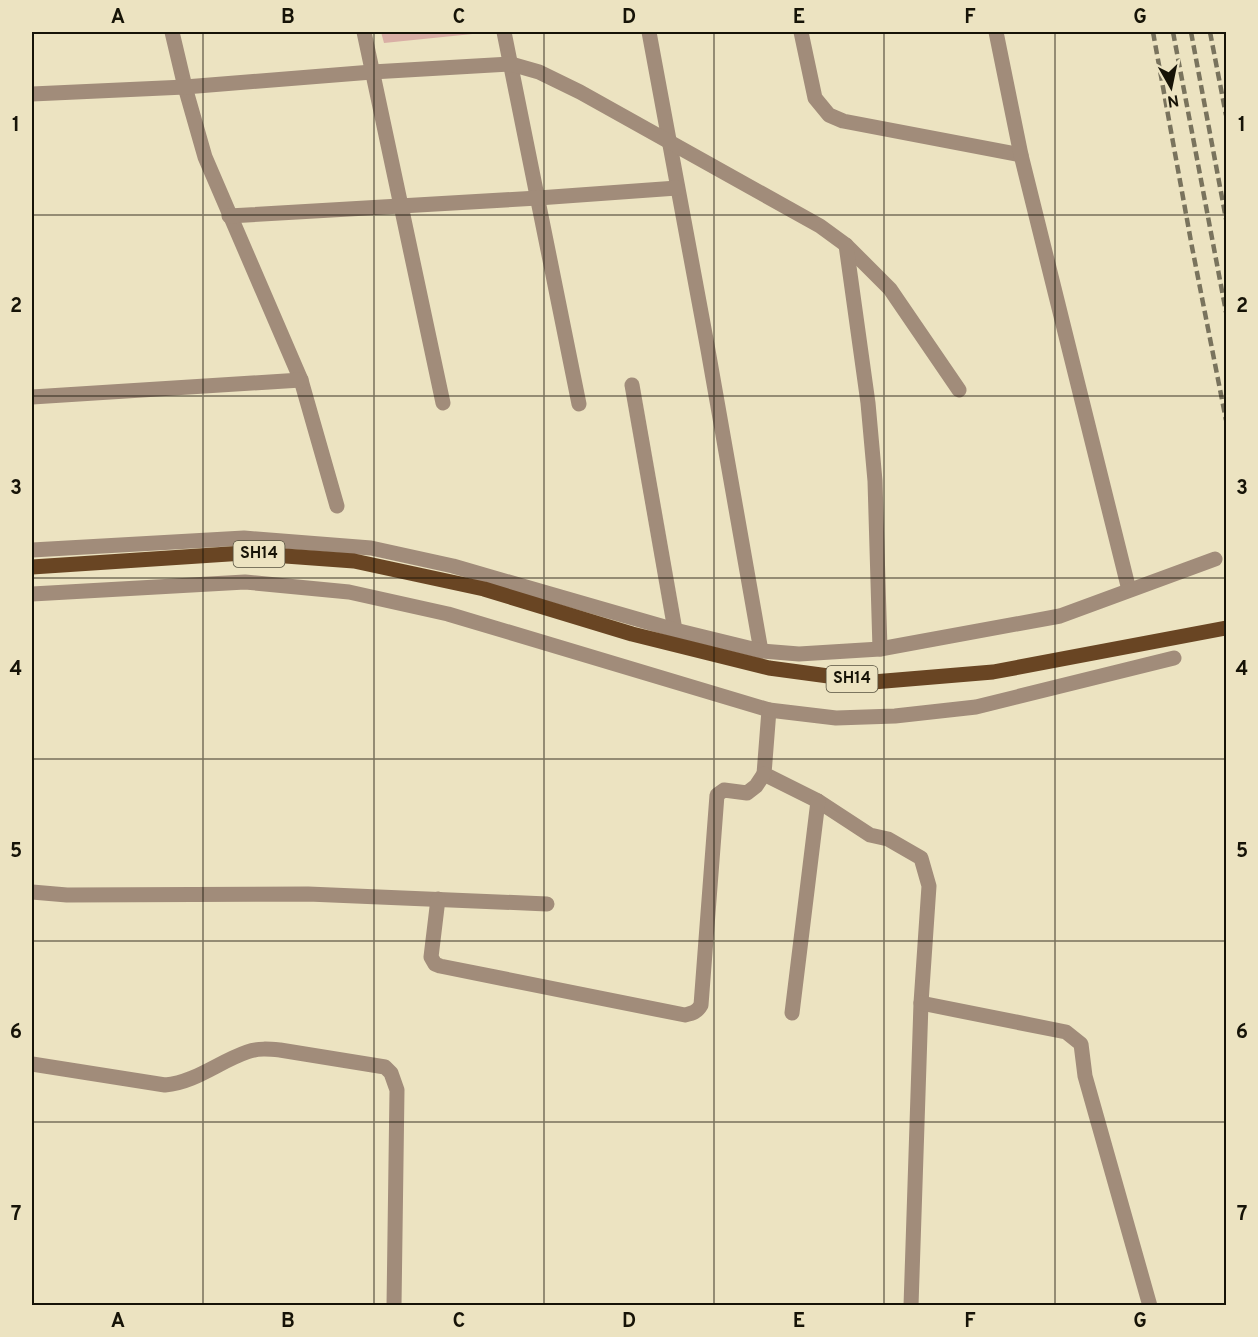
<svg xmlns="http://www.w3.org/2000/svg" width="1258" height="1337" font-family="Overpass,sans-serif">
  <rect width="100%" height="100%" fill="#ece3c1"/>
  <polygon fill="#d9aea5" points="381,32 492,32 384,43"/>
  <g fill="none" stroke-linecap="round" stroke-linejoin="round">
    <g stroke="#a18c7a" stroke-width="15">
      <polyline points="172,32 185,87 205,157 301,380 337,506"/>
      <polyline points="364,32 443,403"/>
      <polyline points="504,32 579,404"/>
      <polyline points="649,32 708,350 761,651"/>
      <polyline points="801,32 815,98 829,115 843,121 1021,155"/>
      <polyline points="996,32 1021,155 1129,590"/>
      <polyline points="32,94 185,87 372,72 511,64 539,72 580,92 820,226 846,245 890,289 959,390"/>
      <polyline points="229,216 538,198 677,188"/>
      <polyline points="846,245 868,403 875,481 880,649"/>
      <polyline points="632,385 675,630"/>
      <polyline points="32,397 301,380"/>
      <polyline points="32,550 244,538 371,548 453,566 675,630 761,651 799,654 880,649 1060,616 1215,559"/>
      <polyline points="32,594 245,582 349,592 448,614 769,710 764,774 818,801 870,835 888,839 921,858 929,886 921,1003 911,1306"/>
      <polyline points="769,710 836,718 895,716 976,707 1174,658"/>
      <polyline points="32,892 67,895 308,894 547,904"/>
      <path d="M438,899L431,957L435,964L440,966L685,1015C693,1013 697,1012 701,1005L717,795L724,790L747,793L756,786L764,774"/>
      <polyline points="921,1003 1066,1032 1081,1044 1085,1076 1150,1306"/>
      <polyline points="792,1013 818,801"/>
      <path d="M32,1064L165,1085C196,1082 218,1062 247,1052C258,1048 269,1049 280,1050L385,1067L391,1073L397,1090L394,1306"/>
    </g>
    <polyline stroke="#694523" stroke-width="15" points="32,567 244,553 354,561 484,589 632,634 769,668 873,682 993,672 1226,628"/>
    <g stroke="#79735d" stroke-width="4.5" stroke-dasharray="9 4.5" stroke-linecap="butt">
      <polyline points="1153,32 1192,247 1226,420"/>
      <polyline points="1173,32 1226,312"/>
      <polyline points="1191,32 1226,219"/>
      <polyline points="1210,32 1226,115"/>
    </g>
  </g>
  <path fill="none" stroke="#161307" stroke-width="1.5" stroke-opacity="0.55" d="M203,32V1306M374,32V1306M544,32V1306M714,32V1306M884,32V1306M1055,32V1306M32,215H1226M32,396H1226M32,578H1226M32,759H1226M32,941H1226M32,1122H1226"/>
  <g text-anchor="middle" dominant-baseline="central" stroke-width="4.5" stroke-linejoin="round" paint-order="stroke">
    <g fill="#ece3c1" stroke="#56513f" stroke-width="1.5">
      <rect x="233.5" y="541" width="51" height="26" rx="4.5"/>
      <rect x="826.5" y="666" width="51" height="26" rx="4.5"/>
    </g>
    <g font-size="16" font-weight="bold" fill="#161307">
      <text x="259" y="554">SH14</text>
      <text x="852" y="679">SH14</text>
    </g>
  </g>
  <rect width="1258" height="1337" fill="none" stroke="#ece3c1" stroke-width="66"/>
  <g transform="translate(1171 87) rotate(171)" stroke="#ece3c1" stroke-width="4.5" paint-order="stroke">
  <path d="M0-4.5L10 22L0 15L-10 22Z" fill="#161307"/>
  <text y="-9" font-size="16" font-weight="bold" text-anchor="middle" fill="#161307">N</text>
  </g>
  <rect x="33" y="33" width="1192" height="1271" fill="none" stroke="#161307" stroke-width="2"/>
  <g font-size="20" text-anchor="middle" font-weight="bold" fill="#161307">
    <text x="118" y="23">A</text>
    <text x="288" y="23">B</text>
    <text x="459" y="23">C</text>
    <text x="629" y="23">D</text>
    <text x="799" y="23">E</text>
    <text x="970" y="23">F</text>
    <text x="1140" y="23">G</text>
    <text x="16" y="131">1</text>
    <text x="1242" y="131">1</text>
    <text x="16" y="312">2</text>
    <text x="1242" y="312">2</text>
    <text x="16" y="494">3</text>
    <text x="1242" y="494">3</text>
    <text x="16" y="675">4</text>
    <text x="1242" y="675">4</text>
    <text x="16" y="857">5</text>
    <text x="1242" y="857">5</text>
    <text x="16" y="1038">6</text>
    <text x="1242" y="1038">6</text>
    <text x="16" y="1220">7</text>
    <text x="1242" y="1220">7</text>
    <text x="118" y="1327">A</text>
    <text x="288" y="1327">B</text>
    <text x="459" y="1327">C</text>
    <text x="629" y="1327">D</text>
    <text x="799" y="1327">E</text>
    <text x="970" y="1327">F</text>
    <text x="1140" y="1327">G</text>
  </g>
</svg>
